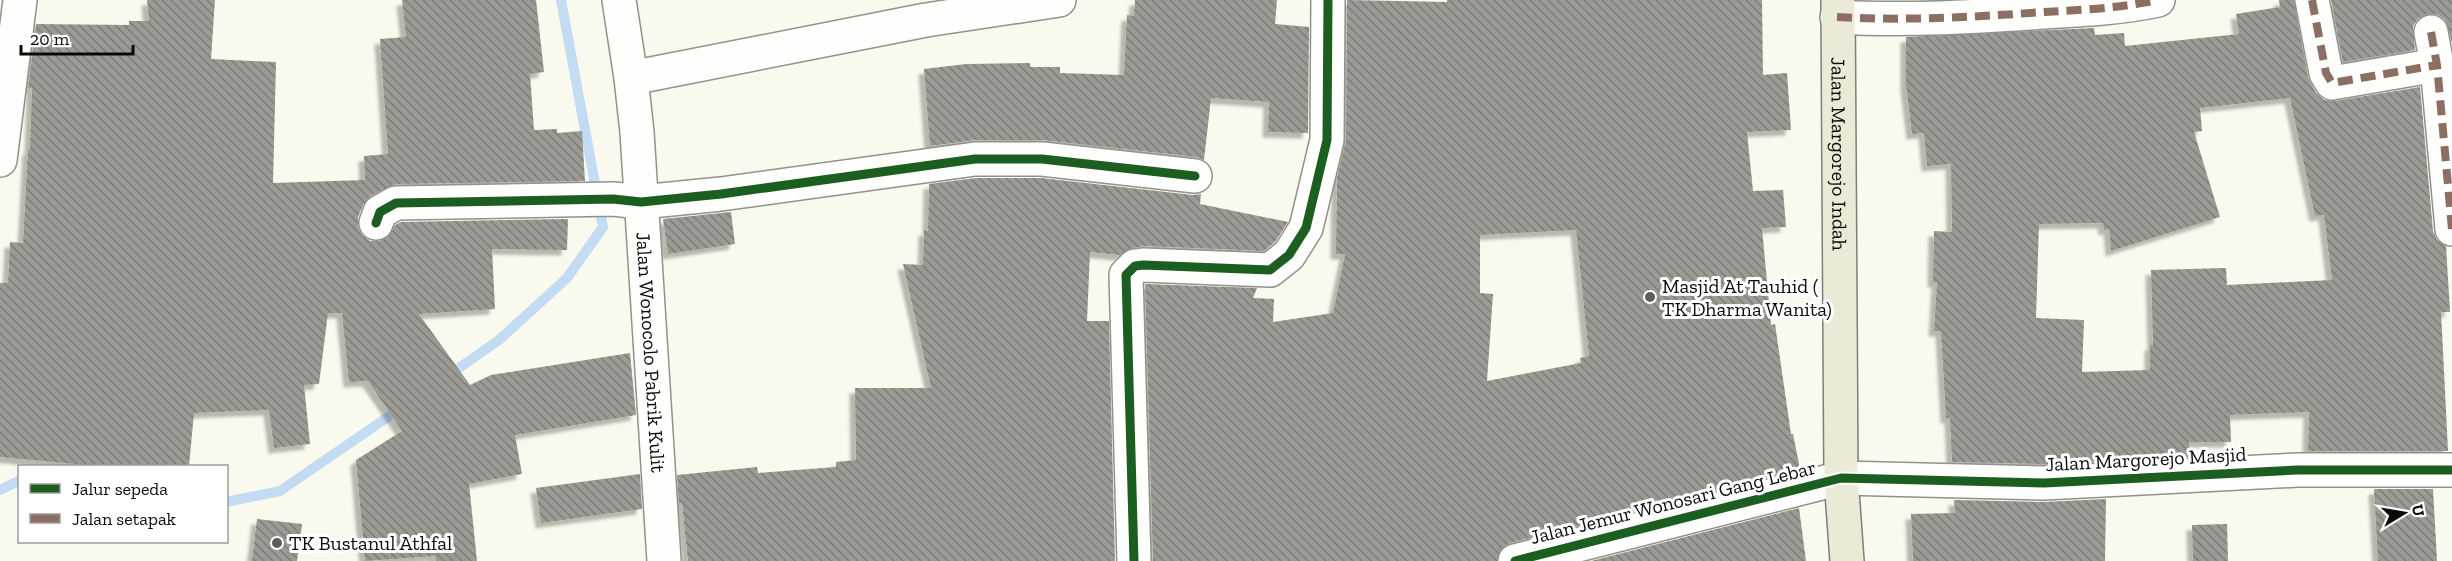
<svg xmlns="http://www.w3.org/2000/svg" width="2452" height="561" font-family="'Zilla Slab',serif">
  <defs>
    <pattern id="building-back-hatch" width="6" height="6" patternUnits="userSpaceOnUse" patternTransform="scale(1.5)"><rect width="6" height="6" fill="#9b9a93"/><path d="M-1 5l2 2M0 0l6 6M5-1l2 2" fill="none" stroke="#7d7c76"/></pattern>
    <filter id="shadow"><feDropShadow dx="-5.5" dy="5.5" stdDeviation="1.5" flood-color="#0004"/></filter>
  </defs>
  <rect width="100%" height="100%" fill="#f9f9ed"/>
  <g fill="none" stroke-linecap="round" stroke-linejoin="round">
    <g stroke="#c3dbf3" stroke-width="10">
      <polyline points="449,375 499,340 567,278 603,227 561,0"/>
      <polyline points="0,490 20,480"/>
      <polyline points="226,502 280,491 401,408"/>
    </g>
  </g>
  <g fill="url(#building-back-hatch)" fill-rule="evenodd" filter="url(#shadow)">
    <polygon points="147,0 215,0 211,59 276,62 273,183 365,180 364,156 388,154 380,39 406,37 402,0 536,0 544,72 530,74 534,130 557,129 557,133 582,131 585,181 395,184 370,196 363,205 358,217 358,227 362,235 370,241 379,241 388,237 395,225 401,222 568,219 567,250 492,249 495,309 419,314 470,385 491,375 630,353 636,415 515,435 522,474 469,484 477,561 436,561 435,556 365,561 356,460 402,431 368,381 349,382 342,313 328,313 319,384 304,385 310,444 274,448 269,410 194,413 189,466 95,466 0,457 0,283 8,283 10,242 23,243 28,149 30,150 32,88 28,88 36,24 129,25 129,21 149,21"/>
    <polygon points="1135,0 1277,0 1275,24 1309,27 1308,133 1268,132 1269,102 1211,98 1204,160 1197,157 1042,140 975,140 930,146 924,69 966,64 1030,63 1030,67 1060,67 1060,73 1124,75 1127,15 1134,16"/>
    <path d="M1347,0L1447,2V0H1762L1763,75L1787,73L1791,130L1747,132L1753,191L1783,190L1786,227L1762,228L1771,325L1775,324L1791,434H1793L1800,469L1510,543L1502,548L1497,561H1153L1145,284L1257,288L1253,298L1274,299L1273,322L1333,313L1345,254H1336L1337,178L1346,140ZM1576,230L1589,356L1580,358L1581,363L1487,381L1493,294L1480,293V235Z"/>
    <path d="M2279,0H2294L2308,77L2316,93L2324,100L2335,101L2420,87L2433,231L2437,240L2446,246L2450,312H2441L2448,451H2308L2309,412L2230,415L2231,442H2189L2190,457L2044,464L1952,462L1950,418H1946L1941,331H1934L1937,282H1933L1934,231L1952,232L1951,164L1927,166L1924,133L1912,134L1906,85V37L2094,28L2095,35L2124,33L2125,46L2239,34L2236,14L2280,7ZM2290,98L2315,216L2324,215L2332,280L2227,285L2226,268L2151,270L2153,345H2150V370L2082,372L2084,320L2036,318L2039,224L2103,223L2104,230L2109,229L2111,251L2220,217L2194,132L2202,131L2200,108Z"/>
    <polygon points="2331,0 2452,0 2452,43 2445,19 2437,14 2427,14 2418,18 2413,26 2415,50 2343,62"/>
    <polygon points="976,178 1041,178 1193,195 1201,194 1200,204 1288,222 1275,242 1264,251 1144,246 1132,248 1120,255 1090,252 1087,321 1109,321 1115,561 688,561 682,503 679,504 677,475 757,467 758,473 836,467 836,462 856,460 855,388 931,388 903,264 923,265 924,230 928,231 929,184"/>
    <polygon points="731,212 735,244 668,254 663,219"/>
    <polygon points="640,474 642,509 541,523 536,488"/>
    <polygon points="2374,489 2433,489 2437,561 2378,561"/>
    <polygon points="2106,499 2105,561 1913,561 1911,514 1955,513 1954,500 2044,502"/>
    <polygon points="1799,508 1806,561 1591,561"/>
    <polygon points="257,519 302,524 297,561 252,561"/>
    <polygon points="2227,524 2228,561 2193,561 2192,525"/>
  </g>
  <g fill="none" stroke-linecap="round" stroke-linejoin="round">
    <g stroke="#92928c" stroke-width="36">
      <g id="minor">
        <path id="s1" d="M619,0L631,78L637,132L664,561"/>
        <polyline points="2312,0 2326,73 2332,83 2437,65"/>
        <path d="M1837,17C1906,21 1975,17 2044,12C2081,10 2121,8 2158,0"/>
        <polyline points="2431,32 2437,65 2452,229"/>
        <polyline points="631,78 926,20 1059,0"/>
        <polyline points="0,160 20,0"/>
        <polyline points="376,223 380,212 396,203 613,199 641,202 721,194 975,159 1042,159 1195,176"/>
        <polyline points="1134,561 1126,275 1135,266 1143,265 1270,270 1289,255 1306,228 1327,140 1328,0"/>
        <polyline points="1515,561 1841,478 2044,483 2298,470 2452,470"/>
      </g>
    </g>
    <g stroke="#7f7f7a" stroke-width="36">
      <g id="major">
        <path id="s2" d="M1838,0L1841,478L1847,561"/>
      </g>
    </g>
    <use href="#minor" stroke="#fefefc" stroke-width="33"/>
    <use href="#major" stroke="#ebead6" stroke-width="33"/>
    <g stroke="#8d6e63" stroke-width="8" stroke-dasharray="15 8" stroke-linecap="butt">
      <polyline points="2312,0 2326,73 2332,83 2437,65"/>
      <path d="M1837,17C1906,21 1975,17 2044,12C2081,10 2121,8 2158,0"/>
      <polyline points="2431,32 2437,65 2452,229"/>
    </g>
    <g stroke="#fff" stroke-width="13">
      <g id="cycleway">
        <polyline points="376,223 380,212 396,203 613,199 641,202 721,194 975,159 1042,159 1195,176"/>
        <polyline points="1134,561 1126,275 1135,266 1143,265 1270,270 1289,255 1306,228 1327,140 1328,0"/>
        <polyline points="1515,561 1841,478 2044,483 2298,470 2452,470"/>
      </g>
    </g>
    <use href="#cycleway" stroke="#1b5e20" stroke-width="9"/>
  </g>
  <g fill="#5e5e59" stroke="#fff" stroke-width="2">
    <circle cx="1650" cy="297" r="6"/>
    <circle cx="277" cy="543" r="6"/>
  </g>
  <g text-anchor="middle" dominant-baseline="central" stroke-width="6" stroke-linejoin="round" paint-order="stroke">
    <g font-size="20" fill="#0a0a0a" stroke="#fff">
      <text stroke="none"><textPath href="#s2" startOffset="154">Jalan Margorejo Indah</textPath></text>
      <text stroke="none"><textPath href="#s1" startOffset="354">Jalan Wonocolo Pabrik Kulit</textPath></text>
      <text transform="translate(2146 459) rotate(-3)">Jalan Margorejo Masjid</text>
      <text transform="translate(1673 502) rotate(-14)">Jalan Jemur Wonosari Gang Lebar</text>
    </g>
    <g font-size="20" fill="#0a0a0a" stroke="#fff" text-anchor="start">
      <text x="1662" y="286">Masjid At Tauhid (<tspan x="1662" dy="23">TK Dharma Wanita)</tspan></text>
      <text x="289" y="543">TK Bustanul Athfal</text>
    </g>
  </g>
  <rect x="18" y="465" width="210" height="78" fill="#ffffff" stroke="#9d9d9d" stroke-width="1.5"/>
  <rect x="30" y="484" width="30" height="9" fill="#1b5e20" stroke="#9d9d9d" stroke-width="1.5"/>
  <text x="72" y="495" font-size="18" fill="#0a0a0a">Jalur sepeda</text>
  <rect x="30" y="514" width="30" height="9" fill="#8d6e63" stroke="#9d9d9d" stroke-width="1.5"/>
  <text x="72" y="525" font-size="18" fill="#0a0a0a">Jalan setapak</text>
  <g transform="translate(2404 513) rotate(79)" stroke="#ffffff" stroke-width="4.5" paint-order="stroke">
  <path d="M0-4.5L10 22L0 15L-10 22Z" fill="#0a0a0a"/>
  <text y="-9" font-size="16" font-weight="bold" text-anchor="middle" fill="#0a0a0a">U</text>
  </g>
  <path d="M21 45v9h112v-9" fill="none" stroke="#0a0a0a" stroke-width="3"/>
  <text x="30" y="45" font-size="18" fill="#0a0a0a" stroke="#ffffff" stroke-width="4.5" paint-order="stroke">20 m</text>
</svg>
